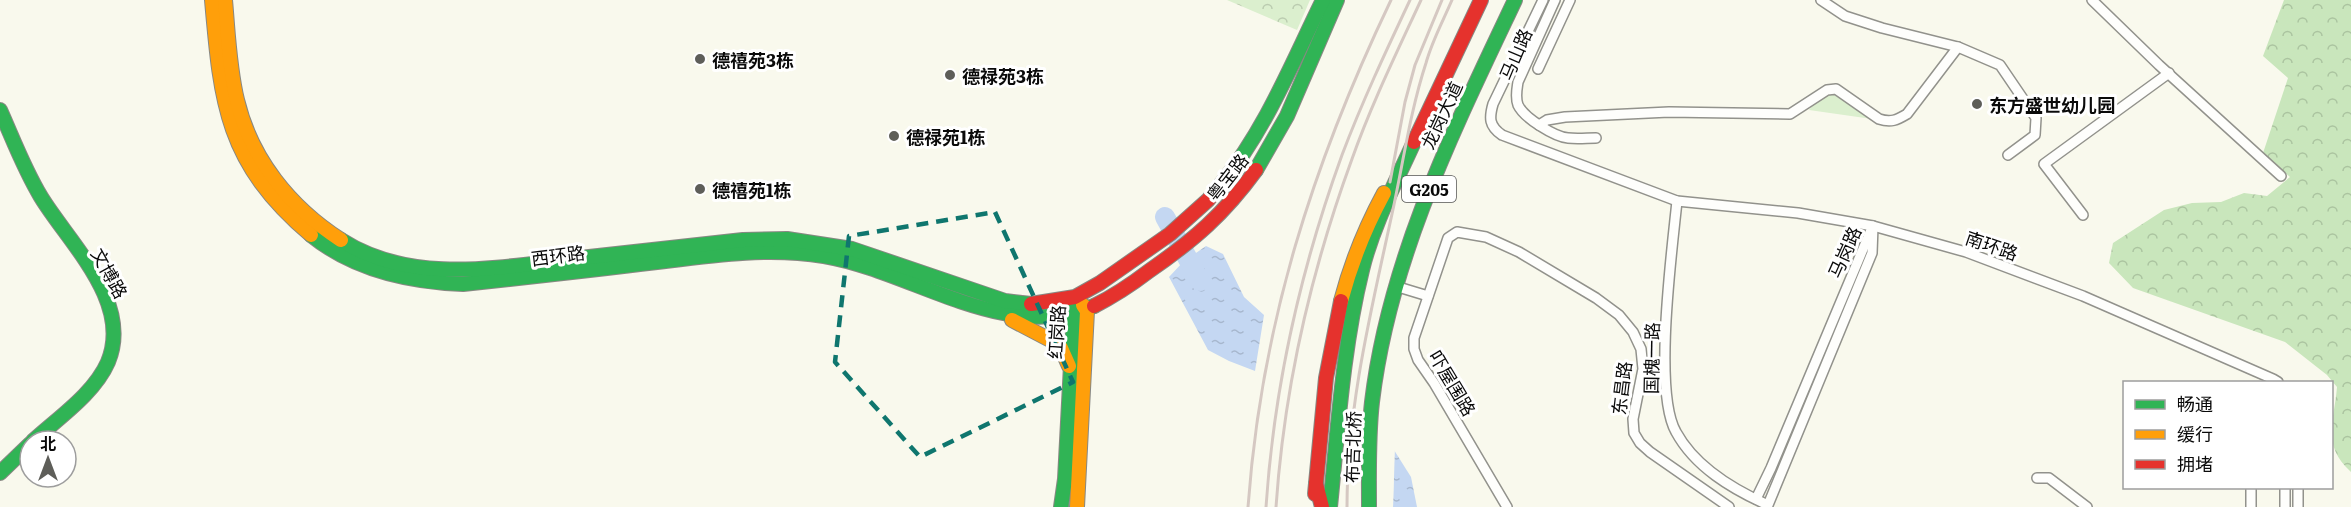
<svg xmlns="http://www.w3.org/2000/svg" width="2351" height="507" font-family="Literata,'Noto Sans SC',serif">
  <defs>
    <pattern id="forest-crowns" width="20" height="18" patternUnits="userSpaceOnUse" patternTransform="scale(1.5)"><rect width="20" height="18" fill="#c9e6bc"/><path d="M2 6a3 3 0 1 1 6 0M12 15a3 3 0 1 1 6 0" fill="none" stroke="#abc4a0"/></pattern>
    <pattern id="park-crowns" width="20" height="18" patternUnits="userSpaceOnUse" patternTransform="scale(1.5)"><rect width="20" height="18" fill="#dbefce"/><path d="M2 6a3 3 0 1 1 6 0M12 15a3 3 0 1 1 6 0" fill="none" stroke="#bbccb0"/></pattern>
    <pattern id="water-ripples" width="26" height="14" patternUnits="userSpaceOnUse" patternTransform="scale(1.5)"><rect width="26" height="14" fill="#c4d7f2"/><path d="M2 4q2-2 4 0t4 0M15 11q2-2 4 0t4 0" fill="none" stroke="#a7b7ce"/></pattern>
  </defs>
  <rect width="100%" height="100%" fill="#f9f9ed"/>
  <polygon fill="#dbefce" points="1825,89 1872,119 1809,110"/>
  <path fill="url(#forest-crowns)" d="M2284,0H2351V472C2321,444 2334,423 2337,387L2327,375L2285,342L2133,288L2109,263L2113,243L2164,210L2192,203L2221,202L2244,193L2267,196L2290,177L2263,153L2288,78L2263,56Z"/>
  <polygon fill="url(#park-crowns)" points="1227,0 1310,0 1297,30"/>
  <g fill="url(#water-ripples)">
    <polygon points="1206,246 1223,254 1244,297 1264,315 1255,371 1229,361 1208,350 1169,277 1183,262"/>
    <polygon points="1394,450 1411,477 1417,507 1393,507"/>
  </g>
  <polygon fill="#f9f9ed" points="1395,447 1393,507 1390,507 1391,450"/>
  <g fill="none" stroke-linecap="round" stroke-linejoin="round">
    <polyline stroke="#c4d7f2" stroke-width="20" points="1165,217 1200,281"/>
    <g stroke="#92928c" stroke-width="12">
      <g id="street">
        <path d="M1543,0L1493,104C1489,118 1489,126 1502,135L1677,201L1798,213L1873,226L1966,252L2083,296L2273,379L2278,382"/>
        <path d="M1555,0L1518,82C1517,89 1515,97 1518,105C1524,118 1555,137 1568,138C1577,139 1587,138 1596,138"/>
        <polyline points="1821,0 1845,16 1882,28 1958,47 2000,65 2036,118 2035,135 2008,155"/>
        <polyline points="2092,0 2159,65 2281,176"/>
        <polyline points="1538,69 1570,0"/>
        <path d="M1539,125L1547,120L1565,117L1669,112L1790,114L1827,90L1836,89L1879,119C1891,123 1897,120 1907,114L1958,47"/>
        <path d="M1677,201C1672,251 1653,392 1676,432C1695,467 1732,489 1768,505L1872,253L1873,226"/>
        <polyline points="2083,215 2044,164 2169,73"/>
        <polyline points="1395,286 1428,296"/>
        <polyline points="2037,478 2049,478 2087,507"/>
        <polyline points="2251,488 2251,507"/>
        <polyline points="2285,488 2285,507"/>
        <polyline points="2298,488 2298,507"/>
        <polyline points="1756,499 1771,468 1871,230"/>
        <polyline points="1507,507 1434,383 1418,360 1414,349 1414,338 1448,238 1457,232 1486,237 1519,252 1596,298 1619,315 1633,332 1641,349 1643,369 1633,419 1634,433 1640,443 1650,452 1729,507"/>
      </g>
    </g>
    <g stroke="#888883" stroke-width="16">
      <g id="fast">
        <path d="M0,110C13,139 24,169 41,197C69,243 133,302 108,362C94,394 58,418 33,441"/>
        <polyline points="1256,170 1287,116 1337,0"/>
        <path d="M1221,184C1266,129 1292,63 1323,0"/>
        <path d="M311,235C354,270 409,282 463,284C528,277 592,270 657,262C713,255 768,247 824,256C913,271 1005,344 1094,306"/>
        <path d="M341,240C413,286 501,267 580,258C634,252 689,246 743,240L787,239L852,249L1005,301L1031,304"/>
        <polyline points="0,473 30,444"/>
        <polyline points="1061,507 1065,479 1074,308"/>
        <path d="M1330,507C1338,428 1343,347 1362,270C1373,225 1395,184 1414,142"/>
        <path d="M1369,507C1369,472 1368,437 1372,402C1389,259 1454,129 1515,0"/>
      </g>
    </g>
    <g stroke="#888883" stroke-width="16">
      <g id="slow">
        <path d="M212,0C221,104 226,163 311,235"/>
        <path d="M225,0C228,33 229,67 237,100C251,159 290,207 341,240"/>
        <path d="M1341,301C1351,263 1365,228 1384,193"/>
        <polyline points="1012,320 1056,343 1061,348 1069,366"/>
        <polyline points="1077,507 1087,311 1083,305"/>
      </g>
    </g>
    <g stroke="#888883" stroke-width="16">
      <g id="jam">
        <polyline points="1414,142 1481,0"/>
        <polyline points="1031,304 1075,297 1100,283 1170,234 1208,200 1221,184"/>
        <path d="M1094,306C1114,296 1132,284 1149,271C1194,240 1224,214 1256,170"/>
        <polyline points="1316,484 1322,507"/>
        <polyline points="1315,494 1326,378 1341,301"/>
      </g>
    </g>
    <use href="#street" stroke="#fefefc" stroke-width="9"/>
    <use href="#fast" stroke="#30b455" stroke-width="14"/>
    <use href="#slow" stroke="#ff9f0a" stroke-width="14"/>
    <use href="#jam" stroke="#e5322d" stroke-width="14"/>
    <g stroke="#d5c8c2" stroke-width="3">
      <polyline points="1390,182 1405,102 1415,65 1442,0"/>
      <path d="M1248,507C1261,325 1313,163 1391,0"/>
      <path d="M1266,507C1274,387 1301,268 1342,155C1362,102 1386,51 1410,0"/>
      <path d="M1276,507C1284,389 1311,271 1352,159C1371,105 1397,52 1421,0"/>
      <path d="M1347,507C1347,408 1371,311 1392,214C1403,164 1410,112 1426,63C1432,41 1443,21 1452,0"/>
    </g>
  </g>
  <path fill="none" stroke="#0f766e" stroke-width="4.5" stroke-dasharray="12 8" stroke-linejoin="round" d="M995,212L1073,382L920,457L835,362L849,236Z"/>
  <g fill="#5e5e59" stroke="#fff" stroke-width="2">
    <circle cx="700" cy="59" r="6"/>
    <circle cx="950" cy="75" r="6"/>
    <circle cx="1977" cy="104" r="6"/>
    <circle cx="894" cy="136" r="6"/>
    <circle cx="700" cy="189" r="6"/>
  </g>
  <g text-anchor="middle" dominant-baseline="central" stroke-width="6" stroke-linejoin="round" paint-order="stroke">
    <rect fill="#fff" stroke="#545454" stroke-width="1.5" x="1402" y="176" width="54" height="26" rx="4.5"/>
    <g font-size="16" font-weight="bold" fill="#0a0a0a">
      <text x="1429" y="189">G205</text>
    </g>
    <g font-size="18" fill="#0a0a0a" stroke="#fff">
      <text transform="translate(1515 54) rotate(-67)">马山路</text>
      <text transform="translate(1441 115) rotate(-65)">龙岗大道</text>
      <text transform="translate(1227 177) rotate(-52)">粤宝路</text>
      <text transform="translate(1992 245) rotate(19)">南环路</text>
      <text transform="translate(1844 252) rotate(-66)">马岗路</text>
      <text transform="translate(558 255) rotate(-7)">西环路</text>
      <text transform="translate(110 273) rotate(61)">文博路</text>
      <text transform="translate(1056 332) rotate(-86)">红岗路</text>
      <text transform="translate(1651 358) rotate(-89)">国槐一路</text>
      <text transform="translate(1453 383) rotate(59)">吓屋围路</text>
      <text transform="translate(1621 388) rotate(-83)">东昌路</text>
      <text transform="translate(1352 447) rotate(-88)">布吉北桥</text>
    </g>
    <g font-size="18" font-weight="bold" fill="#0a0a0a" stroke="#fff" text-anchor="start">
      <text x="712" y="59">德禧苑3栋</text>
      <text x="962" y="75">德禄苑3栋</text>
      <text x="1989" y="104">东方盛世幼儿园</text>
      <text x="906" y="136">德禄苑1栋</text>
      <text x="712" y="189">德禧苑1栋</text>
    </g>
  </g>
  <rect x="2123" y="381" width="210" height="108" fill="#ffffff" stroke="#9d9d9d" stroke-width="1.5"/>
  <rect x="2135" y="400" width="30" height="9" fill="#30b455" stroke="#9d9d9d" stroke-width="1.5"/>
  <text x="2177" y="411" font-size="18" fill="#0a0a0a">畅通</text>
  <rect x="2135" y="430" width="30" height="9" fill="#ff9f0a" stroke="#9d9d9d" stroke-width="1.5"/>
  <text x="2177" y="441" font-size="18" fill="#0a0a0a">缓行</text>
  <rect x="2135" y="460" width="30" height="9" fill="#e5322d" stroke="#9d9d9d" stroke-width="1.5"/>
  <text x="2177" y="471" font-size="18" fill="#0a0a0a">拥堵</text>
  <g transform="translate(48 459)"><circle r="28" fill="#ffffff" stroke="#9d9d9d" stroke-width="1.5"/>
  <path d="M0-4.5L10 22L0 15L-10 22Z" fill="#5e5e59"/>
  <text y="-9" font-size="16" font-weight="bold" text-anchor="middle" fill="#0a0a0a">北</text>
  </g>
</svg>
